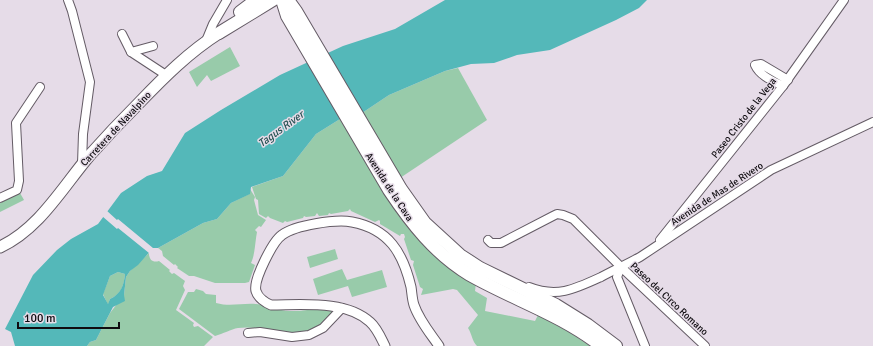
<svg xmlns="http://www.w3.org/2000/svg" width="873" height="346" font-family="Signika,sans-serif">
  <rect width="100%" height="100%" fill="#e6dce8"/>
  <g fill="#98cbaa">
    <polygon points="230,47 240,66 211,81 207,75 197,87 189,72"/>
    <polygon points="458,68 487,120 400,178 362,113 389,95 445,71"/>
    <path d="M340,119C367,163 392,214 428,250C442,264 459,273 476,283L475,291L487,298L485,311L535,321L538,315L571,333L590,346H477C472,341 472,334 468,328L478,315L457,290L453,289L421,295L423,289L420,287L413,265L414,261L411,260L404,239L405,237L404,234H401L400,236L380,224V221L379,220L375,222L351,211L350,209L348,211L331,214L329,213L328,215L319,216L317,213L315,216L306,217L304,216L303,218L287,222L285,221L283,223L270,218L268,216L266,218L259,214L258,200L256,199L252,187L283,176L316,134Z"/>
    <path d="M250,189L255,197L254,200L258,215L266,220L261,227L259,226L255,230L257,232C255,242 255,255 251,263L255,265L249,282L245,283H215L194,276H189L177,268L178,267L175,264L174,265L163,256L162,251L158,248L203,223L217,219L231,203L249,194Z"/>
    <polygon points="20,193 24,200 0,212 0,203"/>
    <polygon points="335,249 338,259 310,268 307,257"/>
    <path d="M149,253C149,260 153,263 159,261L170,270L169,271L172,274L174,273L185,281L183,286L185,290L176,310L194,323L193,325L194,327L198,326L213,337L204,346H87L90,342L96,340L110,313L124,295L126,277L130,271Z"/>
    <polygon points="342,269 347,280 382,270 387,287 352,297 348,286 318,295 313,279"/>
    <path d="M118,272L125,274C124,286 121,294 110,299L108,305L103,294L110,276Z"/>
    <path d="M196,289L203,291L206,294L216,295V303C230,307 241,303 256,304C267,305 278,311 290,311C305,312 320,306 334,311C330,315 327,322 322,325C296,344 266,324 238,328C231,329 223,334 215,336L179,309L188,292H194Z"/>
  </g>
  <path fill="#54b8b9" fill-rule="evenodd" d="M445,0H647L639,8L616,20L550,50L517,55L494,63L471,64L445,71L389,95L362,113L340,119L316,134L283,176L251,187L250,194L231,203L217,219L203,223L158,248H153L138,265L130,271L126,277L124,295L125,301L113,307L96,340L90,342L87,346H15L11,332L5,329L33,275L57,250L71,239L98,224L121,193L147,176L162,171L185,133L221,110L280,75L343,46L395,29ZM118,272L125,274C124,285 121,294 110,299L108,304L103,295L110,276Z"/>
  <polygon fill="#e6dce8" points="106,210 117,220 118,219 153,248 160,249 154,250 149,256 149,253 118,228 117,229 102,216"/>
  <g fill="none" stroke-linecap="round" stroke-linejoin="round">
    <g stroke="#645b65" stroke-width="10">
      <g id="minor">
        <polyline points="68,0 72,11 90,82 83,134 82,164"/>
        <polyline points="122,34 131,52 166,75"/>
        <polyline points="206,41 213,24 227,0"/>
        <polyline points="131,52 153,46"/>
        <path d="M783,86C773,81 760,76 755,65L761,64L788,80"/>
        <polyline points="0,198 17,190 19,181 16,123 40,87"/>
        <polyline points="488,240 491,243 501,243 553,216 557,214 563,215 573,219 621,267 705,346"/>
        <polyline points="660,240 783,86 844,0"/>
        <polyline points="621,267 617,277 645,346"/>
        <path d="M529,287C557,298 575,289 601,277C614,270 627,264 640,257L771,170L873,122"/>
        <polyline points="248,333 260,332 292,337 309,335 323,328 342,308"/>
      </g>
    </g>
    <g stroke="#645b65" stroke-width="11">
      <path id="tertiary" d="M385,346C381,338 377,328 370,322C346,300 302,305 271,305C266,303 258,298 256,291C253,280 273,241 282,235C295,225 336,219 352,222C389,229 403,253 411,287C412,293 412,299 414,305C419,320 430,333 439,346"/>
    </g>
    <g stroke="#645b65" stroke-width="13">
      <path id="secondary" d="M0,247C39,229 62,188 89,156C105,138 122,120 139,103C164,77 189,52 219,33"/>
    </g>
    <g stroke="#645b65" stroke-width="14">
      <g id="primary">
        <path d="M282,0L287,16L389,190C411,223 435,254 470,275C514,300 562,315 601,346"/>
        <polyline points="288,0 296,11 401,189 425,223 460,255 480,268 556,305 588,325 616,346"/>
        <polyline points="240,12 256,0"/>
        <polyline points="219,33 273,0"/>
      </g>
    </g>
    <use href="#minor" stroke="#fff" stroke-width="8"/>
    <use href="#tertiary" stroke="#fff" stroke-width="9"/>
    <use href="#secondary" stroke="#fff" stroke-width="11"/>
    <use href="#primary" stroke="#fff" stroke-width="12"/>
  </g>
  <g text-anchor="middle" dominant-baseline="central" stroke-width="3" stroke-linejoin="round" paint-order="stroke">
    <g font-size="10" fill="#0f0c10" stroke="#e6dce8">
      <text transform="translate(744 118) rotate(-52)">Paseo Cristo de la Vega</text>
      <text transform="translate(116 129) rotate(-47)">Carretera de Navalpino</text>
      <text transform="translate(389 187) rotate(57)">Avenida de la Cava</text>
      <text transform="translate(717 194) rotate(-33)">Avenida de Mas de Rivero</text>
      <text transform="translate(669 299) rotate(43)">Paseo del Circo Romano</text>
    </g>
    <g font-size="11" font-style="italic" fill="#275354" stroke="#e6dce8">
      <text transform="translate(281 129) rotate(-36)">Tagus River</text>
    </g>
  </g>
  <path d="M18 322v6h101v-6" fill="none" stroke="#0f0c10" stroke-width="2"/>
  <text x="24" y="322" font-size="12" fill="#0f0c10" stroke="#e6dce8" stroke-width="3" paint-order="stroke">100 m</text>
</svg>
